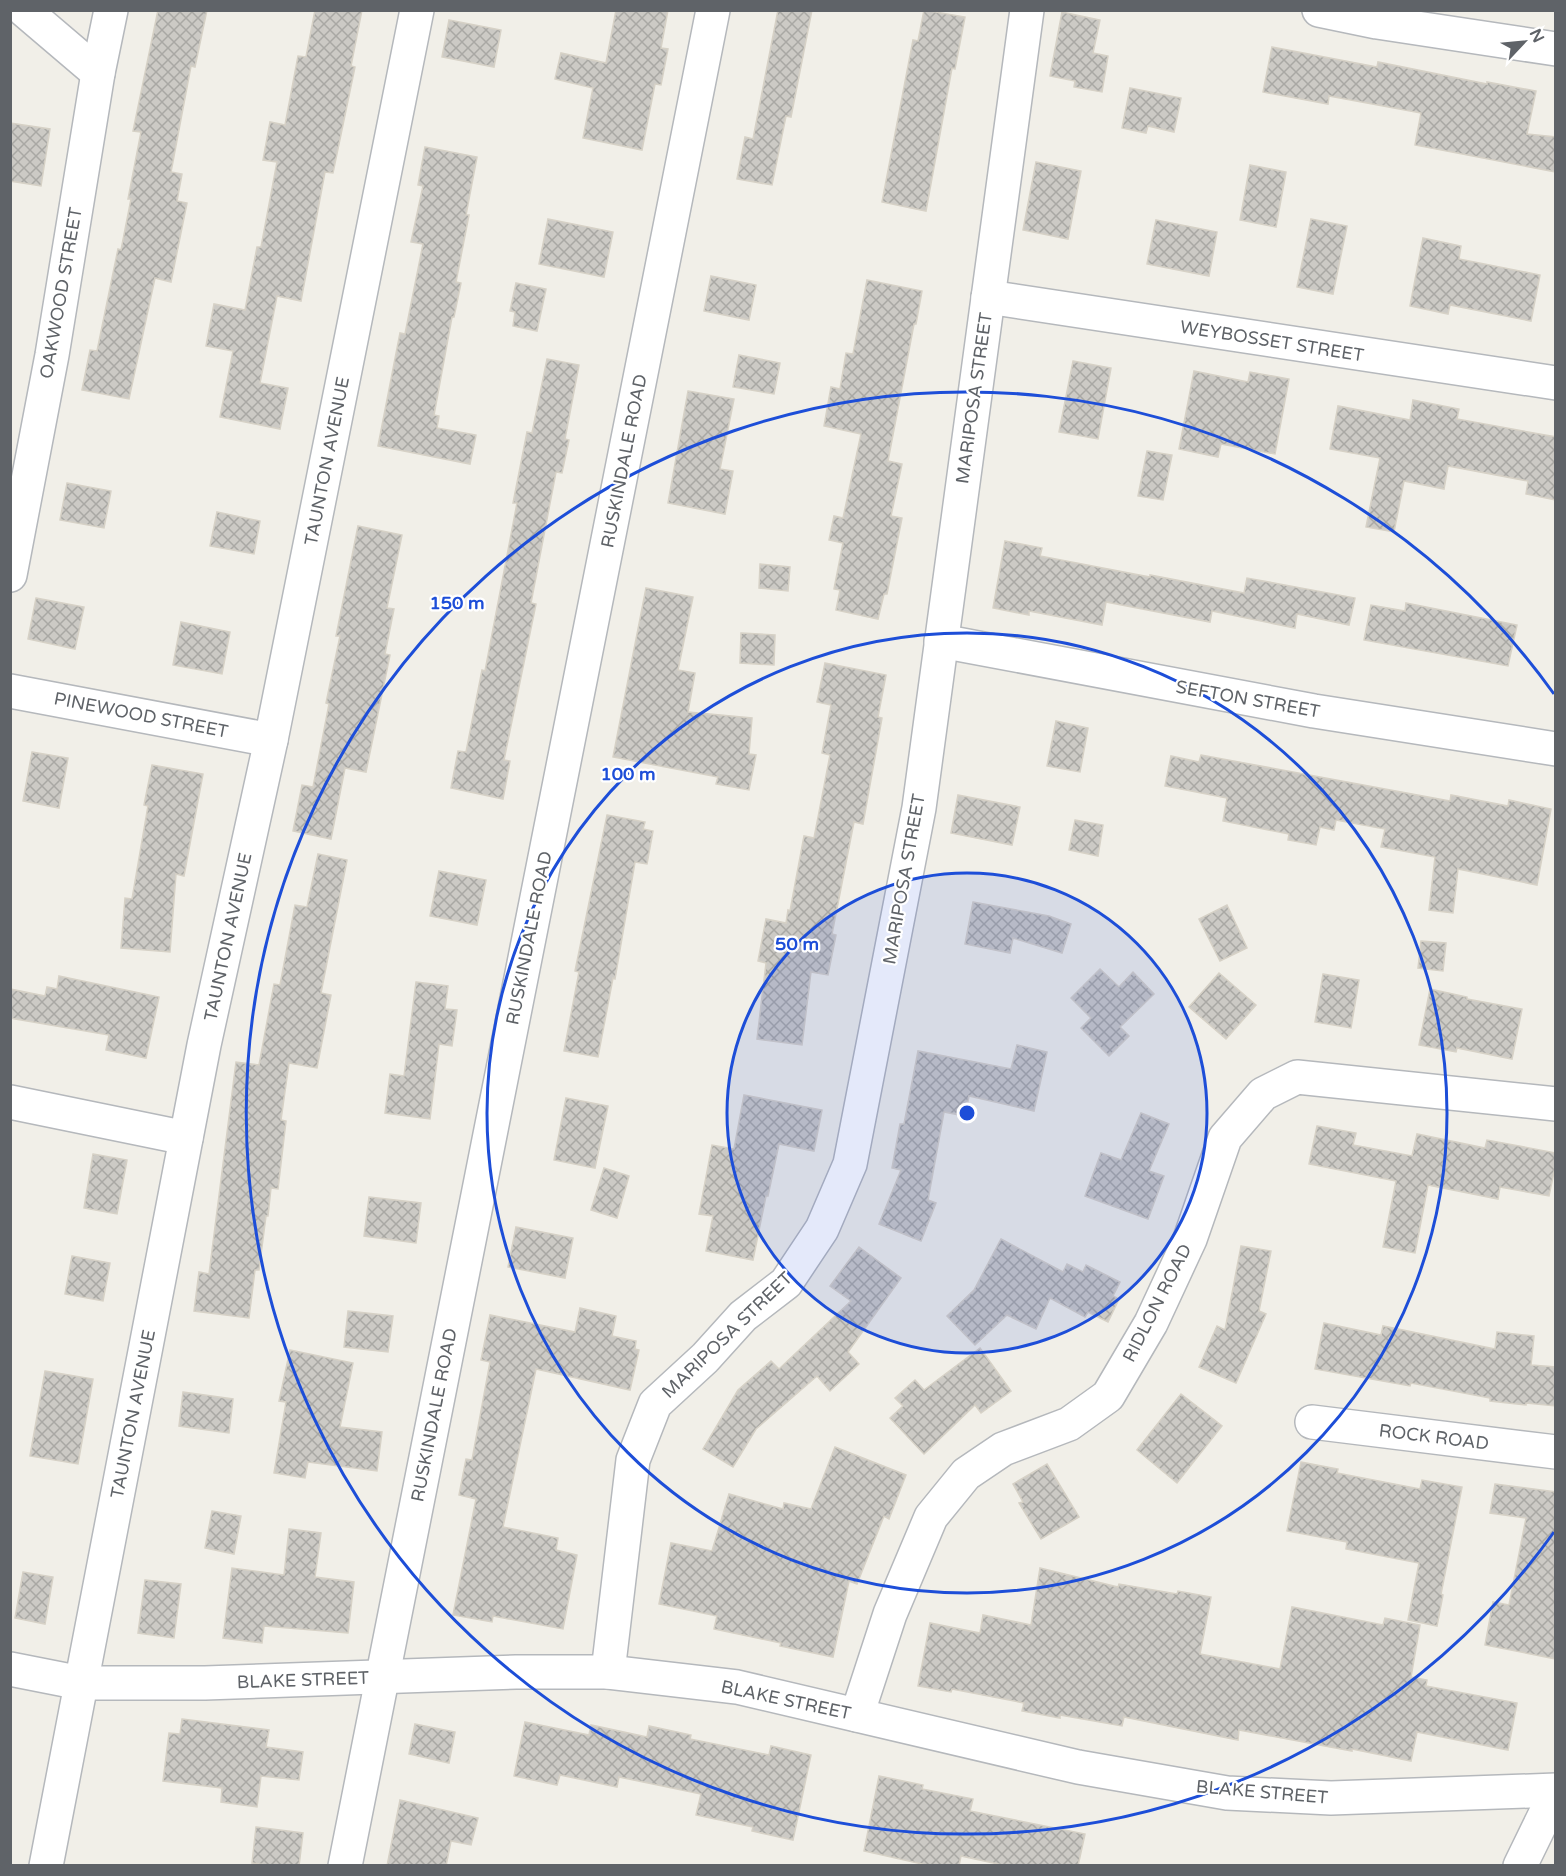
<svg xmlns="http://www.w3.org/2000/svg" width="1566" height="1876" font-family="'Varela Round',sans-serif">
  <defs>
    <pattern id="building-cross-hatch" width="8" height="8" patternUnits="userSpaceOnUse" patternTransform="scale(1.5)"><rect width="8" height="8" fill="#cccac5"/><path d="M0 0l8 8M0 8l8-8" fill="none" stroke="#a9a8a4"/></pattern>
  </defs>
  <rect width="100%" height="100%" fill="#f1efe8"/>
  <g fill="url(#building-cross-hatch)" stroke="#d6d1c6" stroke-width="1.5">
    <polygon points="158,10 207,10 195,67 191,66 171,172 182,174 177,201 187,203 171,282 155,278 129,399 82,390 90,350 97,351 118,249 121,250 131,199 128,199 141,132 133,131"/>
    <polygon points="315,10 362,10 351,66 355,67 333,173 325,172 301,301 277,296 260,383 288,388 280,429 220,417 233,351 206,346 214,304 245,310 257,247 261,247 277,162 263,160 270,122 285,125 298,56 306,57"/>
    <polygon points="616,10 668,10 661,48 668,49 661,85 655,84 642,150 583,138 593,88 555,79 561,53 606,63"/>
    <polygon points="778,10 812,10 791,117 786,116 772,185 737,179 745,137 753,139"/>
    <polygon points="924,10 965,17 955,69 952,68 926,211 882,202 913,40 918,41"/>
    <polygon points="1062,12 1100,20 1093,53 1108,56 1102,92 1074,87 1075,81 1050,76"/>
    <polygon points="449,20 501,30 494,67 442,57"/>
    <polygon points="1272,47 1377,67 1378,62 1487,84 1487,82 1536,91 1527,134 1556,137 1556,172 1415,145 1421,113 1329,96 1328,104 1263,92"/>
    <polygon points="1130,88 1181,98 1174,132 1148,126 1146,133 1122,128"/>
    <polygon points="10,123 50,129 41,186 10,181"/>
    <polygon points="425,147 477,157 466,215 469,215 456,282 461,283 454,317 452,317 434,415 439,416 437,428 476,435 470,464 378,446 400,333 405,334 423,244 411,242 423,186 418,185"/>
    <polygon points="1036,162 1081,171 1068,239 1023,230"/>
    <polygon points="1250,165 1286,172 1276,227 1240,220"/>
    <polygon points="548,219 613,232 604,277 539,264"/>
    <polygon points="1311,219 1347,226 1333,294 1297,287"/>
    <polygon points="1156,220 1217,232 1209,276 1147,264"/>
    <polygon points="1423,238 1461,246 1459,259 1540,275 1531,321 1450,305 1448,314 1410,306"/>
    <polygon points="711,276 756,285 749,320 704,311"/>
    <polygon points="867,280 922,291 916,324 914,324 888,461 902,464 891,516 902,518 887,594 884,594 878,619 836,610 840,590 834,589 843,543 829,540 834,516 843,518 861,434 824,426 831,387 840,389 846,353 853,354"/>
    <polygon points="516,283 546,289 537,331 513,326 515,312 510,311"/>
    <polygon points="739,355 780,363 774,394 733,387"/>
    <polygon points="547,359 579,365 565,439 569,440 562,473 556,472 531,603 536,604 504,760 510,761 503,799 451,788 458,751 466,752 482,670 485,671 517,503 513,503 527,432 532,433"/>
    <polygon points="1073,361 1111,368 1098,439 1059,432"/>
    <polygon points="1194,371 1248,382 1250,372 1289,379 1275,454 1221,444 1218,457 1179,449"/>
    <polygon points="688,391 734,399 720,469 733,471 725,514 668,503"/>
    <polygon points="1413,400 1459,409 1457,419 1556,437 1556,500 1526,494 1528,481 1448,466 1444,489 1404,481 1394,532 1366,527 1380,458 1330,449 1338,406 1410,420"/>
    <polygon points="1147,451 1172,455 1163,500 1138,496"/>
    <polygon points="67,483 111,491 104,528 60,520"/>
    <polygon points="217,512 260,521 254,554 210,546"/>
    <polygon points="358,526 402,535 387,608 394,609 385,654 390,655 366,772 345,768 331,839 293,831 302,785 313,787 329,704 326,703 340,636 336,636"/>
    <polygon points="1005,541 1042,548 1040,556 1150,577 1150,575 1244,593 1247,578 1355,598 1349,625 1297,614 1295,628 1212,611 1210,622 1106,602 1102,625 1029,611 1029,615 993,608"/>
    <polygon points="760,564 790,567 788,591 759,588"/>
    <polygon points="646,588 693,597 678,670 695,673 688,712 752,718 749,754 756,755 749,790 716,784 718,777 613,757"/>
    <polygon points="36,598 84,607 75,649 28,639"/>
    <polygon points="1406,603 1517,625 1508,666 1364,640 1371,605 1405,611"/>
    <polygon points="181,622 230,632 222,674 173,665"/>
    <polygon points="741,633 775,635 774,665 740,663"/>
    <polygon points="825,663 886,675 878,717 882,718 863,824 854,822 832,934 836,935 828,975 811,972 802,1045 757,1039 766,963 758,961 766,919 786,923 788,910 790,911 804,836 814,838 830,755 822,753 831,705 817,702"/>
    <polygon points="1056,721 1088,728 1080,772 1047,766"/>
    <polygon points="32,752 68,758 59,808 23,801"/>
    <polygon points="1201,755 1450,801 1451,795 1508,806 1509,800 1551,809 1537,885 1458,869 1453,913 1429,910 1435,857 1381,847 1385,829 1336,820 1334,830 1320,827 1316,845 1288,840 1289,834 1223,821 1227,798 1165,786 1171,756 1199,762"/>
    <polygon points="152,765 203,774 184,876 176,874 170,952 121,948 125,898 132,899 148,806 144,805"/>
    <polygon points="958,795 1020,807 1012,845 951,833"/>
    <polygon points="607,815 645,822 643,829 653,831 647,864 635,862 615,979 613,978 598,1057 564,1051 579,972 575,971"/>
    <polygon points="1075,820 1103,825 1098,856 1069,850"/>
    <polygon points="318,854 347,860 321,993 331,995 317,1068 289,1063 281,1120 286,1121 278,1189 271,1188 268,1216 266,1216 259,1270 255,1270 249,1318 194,1311 199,1272 209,1274 236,1062 259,1065 274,984 280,985 295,905 307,907"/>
    <polygon points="439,871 486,880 477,925 430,916"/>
    <polygon points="973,902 1049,916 1071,924 1062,953 1013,938 1010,953 965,944"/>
    <polygon points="1227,905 1247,948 1220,961 1199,919"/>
    <polygon points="1421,941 1446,943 1443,971 1418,968"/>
    <polygon points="1100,969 1119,987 1133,972 1154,994 1120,1027 1129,1036 1109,1056 1081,1028 1091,1018 1071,998"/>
    <polygon points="1219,973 1256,1005 1226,1039 1189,1007"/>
    <polygon points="1323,974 1359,980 1351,1028 1315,1022"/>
    <polygon points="59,976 159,997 146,1058 106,1050 109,1035 10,1018 10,989 45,996 47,987 57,989"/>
    <polygon points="416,982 448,986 445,1009 457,1010 452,1046 439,1044 430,1119 385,1113 390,1074 404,1076"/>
    <polygon points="1430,989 1467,997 1467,999 1522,1009 1512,1059 1457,1048 1456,1052 1419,1045"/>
    <polygon points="1017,1045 1047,1052 1034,1111 969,1096 965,1116 944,1112 928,1200 936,1203 921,1241 879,1224 901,1170 892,1168 900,1124 904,1124 918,1051 1011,1069"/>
    <polygon points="744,1095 822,1110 814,1151 779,1144 768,1196 766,1196 753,1260 706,1251 713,1216 699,1214 712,1145 734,1149"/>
    <polygon points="566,1098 608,1106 595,1168 554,1160"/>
    <polygon points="1141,1113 1169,1124 1149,1171 1164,1176 1148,1219 1085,1196 1101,1153 1121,1160"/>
    <polygon points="1317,1126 1356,1133 1353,1145 1412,1156 1417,1134 1485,1148 1487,1140 1556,1153 1556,1163 1549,1196 1500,1187 1498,1199 1428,1185 1415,1253 1383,1247 1396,1181 1309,1164"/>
    <polygon points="93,1154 127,1160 117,1214 84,1208"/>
    <polygon points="604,1168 629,1176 617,1218 591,1210"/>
    <polygon points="369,1197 421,1203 416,1243 364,1236"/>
    <polygon points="516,1227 573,1238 565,1278 508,1267"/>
    <polygon points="1001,1239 1063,1272 1067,1264 1083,1272 1086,1265 1120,1282 1113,1296 1119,1299 1108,1322 1088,1312 1085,1317 1050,1298 1036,1329 1007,1315 975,1345 947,1316 974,1290"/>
    <polygon points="1241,1246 1271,1251 1259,1311 1266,1314 1236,1383 1199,1367 1217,1326 1225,1330"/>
    <polygon points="859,1247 901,1278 848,1352 859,1364 830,1391 817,1376 756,1429 733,1467 703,1449 738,1390 771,1361 779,1369 851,1301 830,1286"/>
    <polygon points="72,1256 110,1263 103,1301 65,1294"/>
    <polygon points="580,1308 616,1316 612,1336 636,1341 635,1349 639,1350 630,1390 536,1369 503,1527 558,1538 556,1550 577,1555 563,1629 493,1616 492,1622 453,1615 476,1499 459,1495 466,1459 472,1460 490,1362 481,1360 490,1315 575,1332"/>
    <polygon points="348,1311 393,1316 388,1352 344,1347"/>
    <polygon points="1324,1323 1381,1335 1383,1326 1495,1349 1497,1332 1534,1336 1531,1365 1556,1367 1556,1406 1526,1403 1526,1405 1490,1401 1490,1398 1411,1383 1410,1386 1315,1369"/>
    <polygon points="980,1348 1011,1391 981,1413 975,1405 924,1454 890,1418 903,1406 895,1398 915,1380 924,1390"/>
    <polygon points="290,1350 353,1363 340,1427 382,1432 377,1471 308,1462 305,1478 274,1473 286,1402 279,1401"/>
    <polygon points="45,1371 93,1379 78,1464 30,1456"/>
    <polygon points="183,1392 233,1399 229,1433 179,1426"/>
    <polygon points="1181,1394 1222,1426 1177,1483 1137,1450"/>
    <polygon points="835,1447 906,1475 889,1519 884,1516 857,1584 849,1581 833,1657 780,1646 781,1643 714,1629 717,1616 659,1604 671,1543 712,1551 729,1494 783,1509 784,1503 811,1509"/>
    <polygon points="1301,1462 1338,1469 1337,1473 1420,1489 1422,1480 1462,1487 1441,1594 1443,1595 1437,1626 1408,1620 1419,1563 1346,1549 1347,1542 1287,1531"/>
    <polygon points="1047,1464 1079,1517 1041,1539 1019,1503 1023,1502 1013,1484"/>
    <polygon points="1495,1484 1556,1492 1556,1659 1485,1645 1493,1602 1509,1605 1526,1518 1490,1513"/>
    <polygon points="212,1511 241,1516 234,1554 205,1548"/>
    <polygon points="289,1529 321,1533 315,1577 354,1582 348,1633 264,1626 262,1643 223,1638 232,1568 284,1575"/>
    <polygon points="1040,1568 1118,1587 1119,1584 1177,1594 1178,1591 1211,1597 1200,1654 1280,1669 1292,1607 1383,1625 1385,1618 1420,1625 1411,1677 1427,1680 1426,1686 1517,1703 1508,1750 1417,1732 1411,1761 1352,1749 1352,1751 1239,1730 1238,1740 1124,1717 1122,1726 1060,1715 1060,1718 1022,1711 1024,1703 952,1689 951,1692 918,1686 930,1623 980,1633 983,1615 1031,1625"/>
    <polygon points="23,1572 53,1577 45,1624 15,1618"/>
    <polygon points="145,1580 181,1584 174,1638 138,1633"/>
    <polygon points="182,1719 269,1730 266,1747 303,1752 299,1780 261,1776 257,1807 221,1802 222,1788 163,1781 169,1733 180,1734"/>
    <polygon points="525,1722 589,1735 591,1725 647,1737 649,1726 691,1735 690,1739 769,1755 771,1746 811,1755 793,1840 752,1831 753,1827 696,1815 701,1794 619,1777 617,1787 560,1775 557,1785 514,1776"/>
    <polygon points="415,1724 455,1732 449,1763 409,1754"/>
    <polygon points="879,1776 923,1785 922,1789 973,1799 970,1811 1085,1834 1078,1866 1007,1866 961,1856 959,1866 931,1866 864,1851"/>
    <polygon points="400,1800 478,1818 471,1845 451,1841 446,1866 387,1866"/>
    <polygon points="256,1827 303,1833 299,1866 274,1866 252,1863"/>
  </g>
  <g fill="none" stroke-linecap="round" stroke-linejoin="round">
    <g stroke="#b5b8bc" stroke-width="36">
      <g id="street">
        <polyline points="24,10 98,73"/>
        <polyline points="1319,10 1377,22 1556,49"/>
        <polyline points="988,297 1556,383"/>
        <polyline points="10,575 52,355 98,73 111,10"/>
        <polyline points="941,641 1314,711 1556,749"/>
        <polyline points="10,691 271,740"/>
        <polyline points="10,1102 186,1138"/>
        <polyline points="1312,1422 1556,1452"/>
        <polyline points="10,1669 81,1683 205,1683 516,1672 608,1672 737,1687 1078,1767 1227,1793 1331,1798 1556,1790"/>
        <polyline points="608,1672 633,1460 655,1404 705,1358 743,1316 786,1283 822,1229 850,1164 919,808 1027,10"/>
        <polyline points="857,1715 890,1614 931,1517 966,1474 1003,1449 1069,1424 1108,1396 1151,1323 1190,1239 1225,1138 1263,1094 1297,1077 1556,1104"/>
        <polyline points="46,1866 204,1045 271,740 417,10"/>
        <polyline points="345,1866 713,10"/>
        <polyline points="1520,1866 1556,1792"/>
      </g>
    </g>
    <use href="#street" stroke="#fff" stroke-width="33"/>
  </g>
  <circle cx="967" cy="1113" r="240" fill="#1d4ed8" fill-opacity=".12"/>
  <g fill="none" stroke="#1d4ed8" stroke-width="3">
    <circle cx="967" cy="1113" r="240"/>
    <circle cx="967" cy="1113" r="480"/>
    <path d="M1554 1532A721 721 0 1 1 1554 694"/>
  </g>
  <g text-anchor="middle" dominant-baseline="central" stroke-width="4.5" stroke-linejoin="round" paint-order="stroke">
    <g font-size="18" fill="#5f6368" stroke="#fff">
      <text transform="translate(61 293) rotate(-80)">OAKWOOD STREET</text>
      <text transform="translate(1272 341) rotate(9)">WEYBOSSET STREET</text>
      <text transform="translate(974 398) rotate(-82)">MARIPOSA STREET</text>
      <text transform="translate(327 461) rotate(-79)">TAUNTON AVENUE</text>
      <text transform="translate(624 461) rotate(-79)">RUSKINDALE ROAD</text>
      <text transform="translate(1248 699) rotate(10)">SEFTON STREET</text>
      <text transform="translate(141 715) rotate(11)">PINEWOOD STREET</text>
      <text transform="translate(904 879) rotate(-80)">MARIPOSA STREET</text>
      <text transform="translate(228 937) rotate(-78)">TAUNTON AVENUE</text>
      <text transform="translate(529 938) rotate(-79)">RUSKINDALE ROAD</text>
      <text transform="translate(1157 1303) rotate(-63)">RIDLON ROAD</text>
      <text transform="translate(727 1335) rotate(-44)">MARIPOSA STREET</text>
      <text transform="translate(133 1414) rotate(-79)">TAUNTON AVENUE</text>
      <text transform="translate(434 1415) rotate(-79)">RUSKINDALE ROAD</text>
      <text transform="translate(1434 1437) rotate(7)">ROCK ROAD</text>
      <text transform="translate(303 1680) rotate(-2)">BLAKE STREET</text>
      <text transform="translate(786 1700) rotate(12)">BLAKE STREET</text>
      <text transform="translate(1262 1792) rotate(5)">BLAKE STREET</text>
    </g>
  </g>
  <circle cx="967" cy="1113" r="9" fill="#1d4ed8" stroke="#fff" stroke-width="3"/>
  <g font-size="18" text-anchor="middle" font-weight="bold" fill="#1d4ed8" stroke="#fff" stroke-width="4.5" stroke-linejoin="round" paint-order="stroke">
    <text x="457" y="609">150 m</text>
    <text x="628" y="780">100 m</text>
    <text x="797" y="950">50 m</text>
  </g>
  <rect width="1566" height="1876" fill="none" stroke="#5f6368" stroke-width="24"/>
  <g transform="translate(1524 42) rotate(64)" stroke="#ffffff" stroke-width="4.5" paint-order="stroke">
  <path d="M0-4.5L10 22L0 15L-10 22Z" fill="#5f6368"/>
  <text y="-9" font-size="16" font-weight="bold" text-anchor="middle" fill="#5f6368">N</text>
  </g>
</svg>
